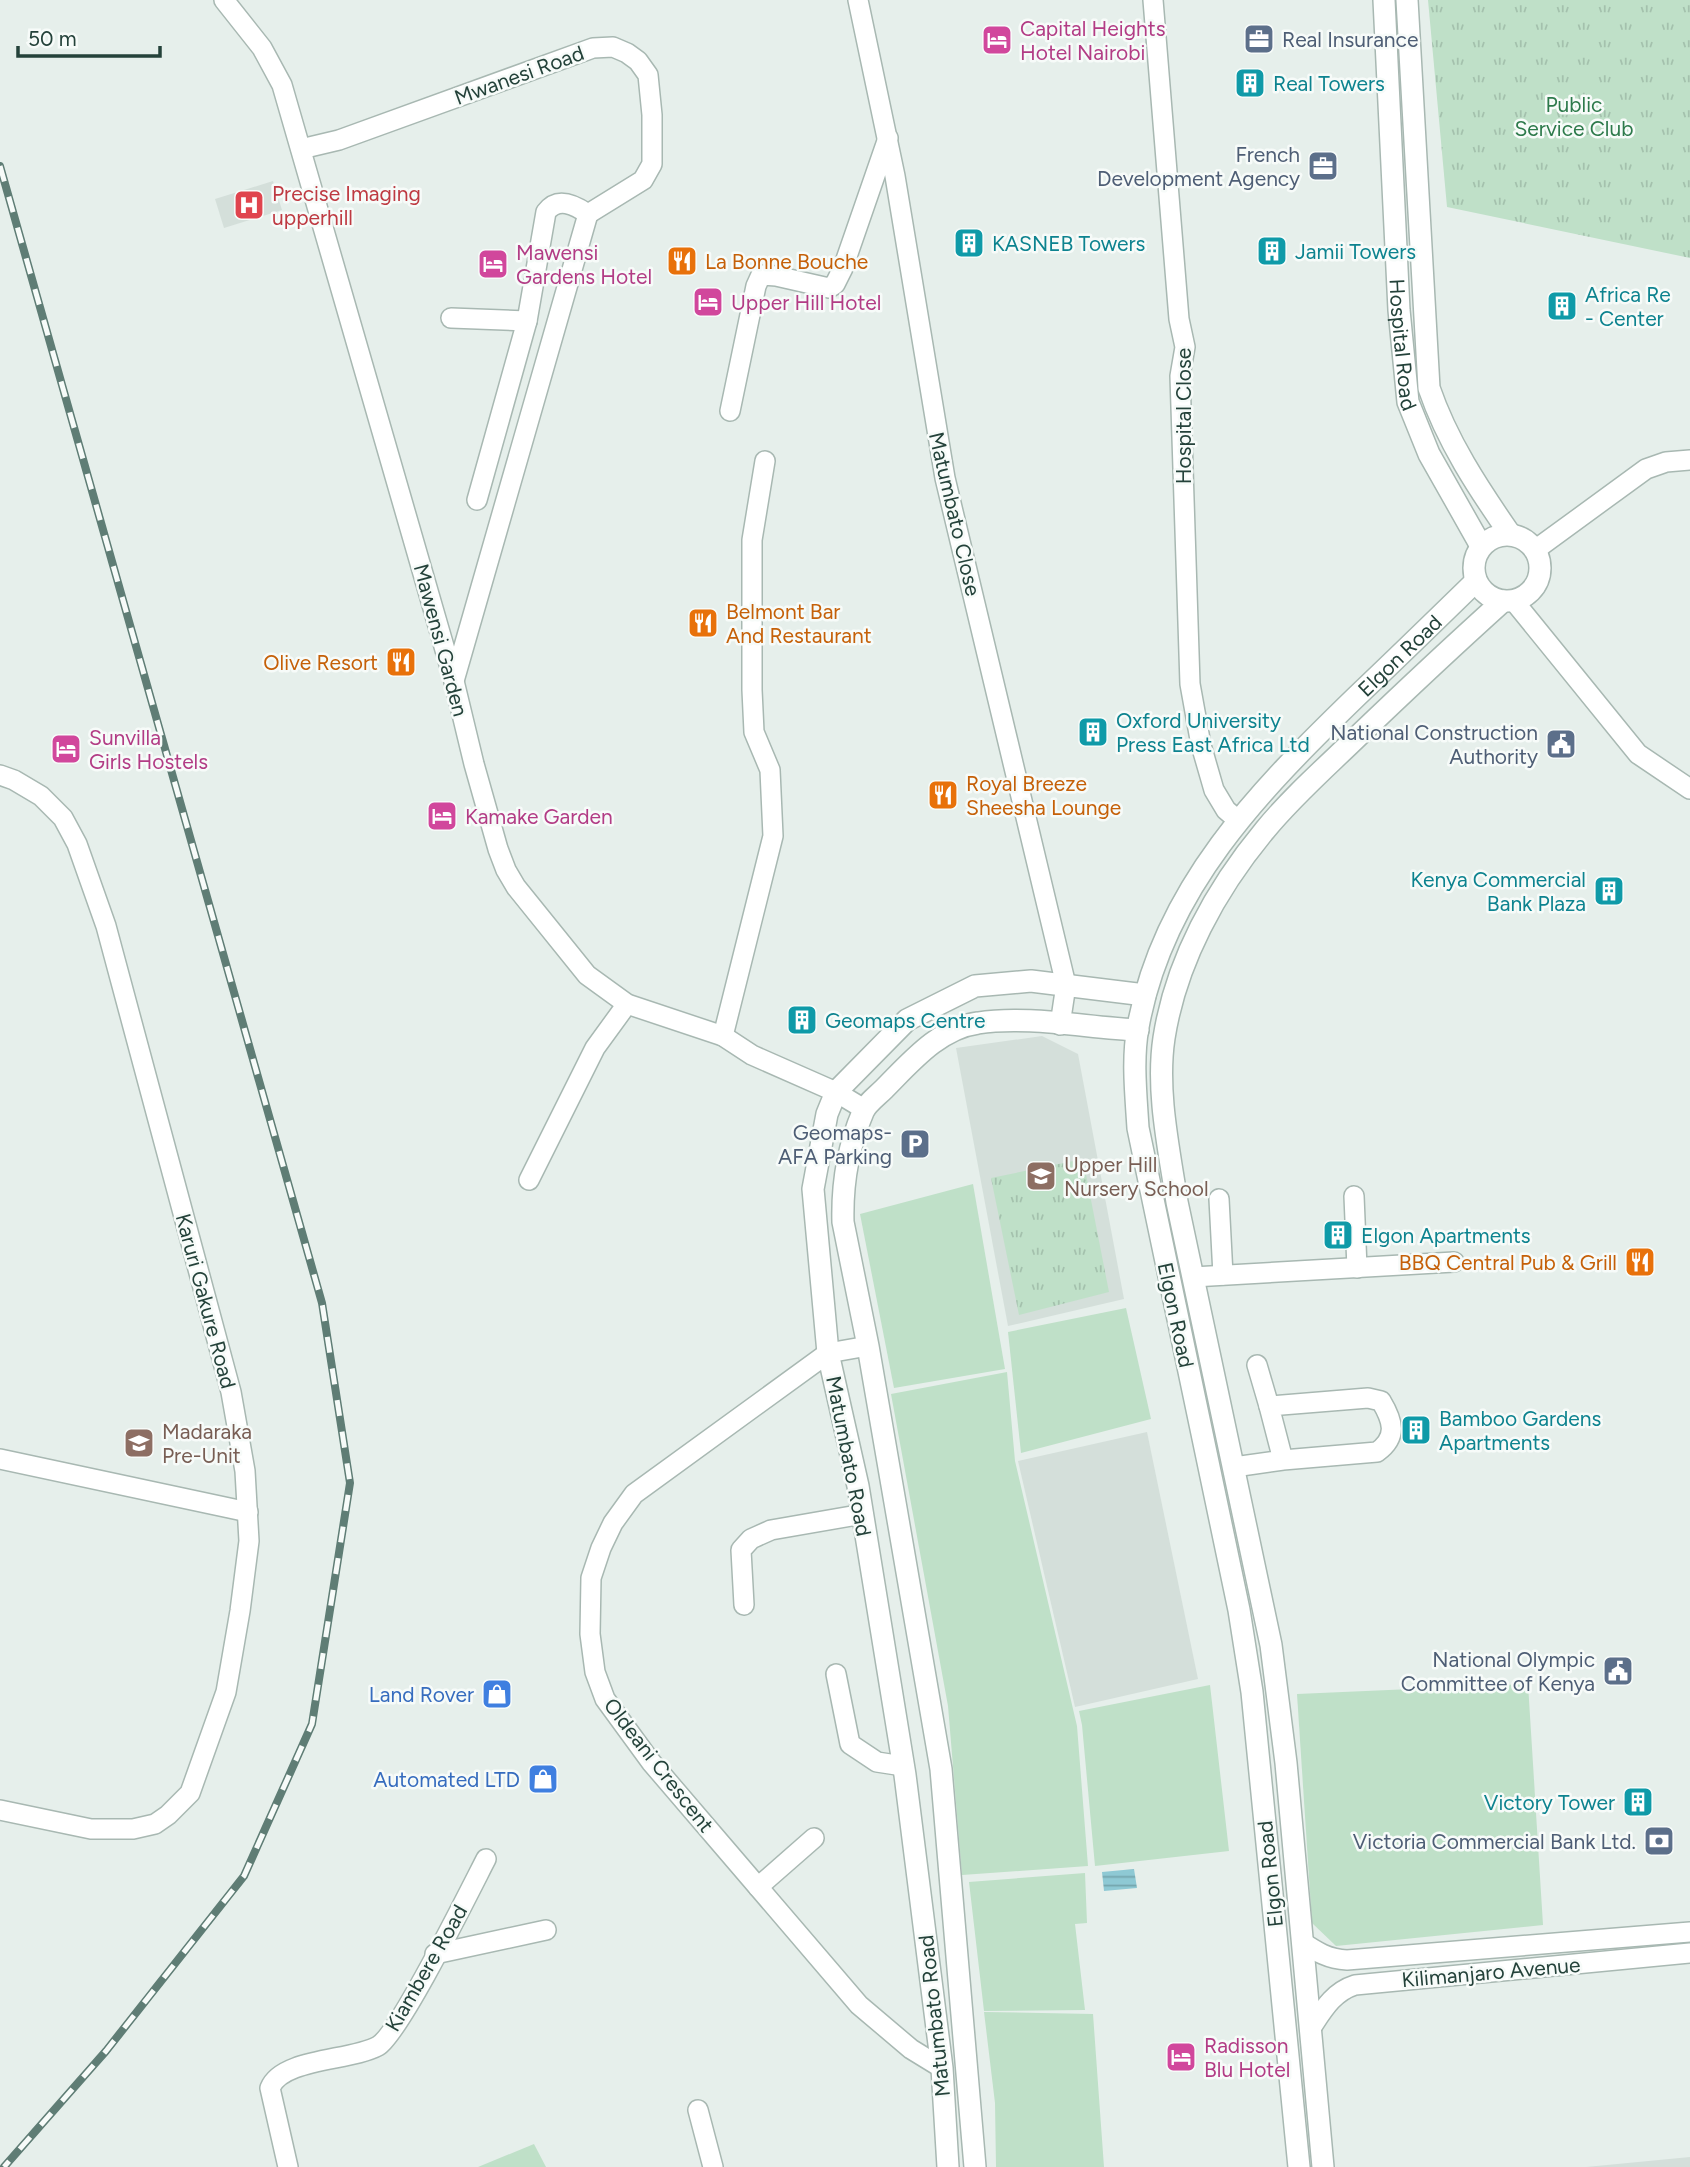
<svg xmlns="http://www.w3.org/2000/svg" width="1690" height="2167" font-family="Figtree,sans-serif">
  <defs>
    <pattern id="park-tufts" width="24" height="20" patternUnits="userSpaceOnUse" patternTransform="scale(1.75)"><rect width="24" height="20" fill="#bfe0c8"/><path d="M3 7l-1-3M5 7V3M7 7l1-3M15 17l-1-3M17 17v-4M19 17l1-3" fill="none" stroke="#a4c1ad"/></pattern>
    <pattern id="water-rules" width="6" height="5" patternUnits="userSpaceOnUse" patternTransform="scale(1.75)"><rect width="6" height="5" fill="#8ec9d4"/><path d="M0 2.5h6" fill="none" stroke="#74a5ad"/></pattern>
  </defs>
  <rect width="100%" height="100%" fill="#e6efeb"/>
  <g fill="#d4dfda">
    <polygon points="273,181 282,210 224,228 215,199"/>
    <polygon points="1042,1036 1078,1054 1124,1299 1008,1326 956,1048"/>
    <polygon points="1147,1432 1198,1679 1075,1707 1018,1461"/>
    <polygon points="1690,2157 1690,2167 1586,2167"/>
  </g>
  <g fill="#bfe0c8">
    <polygon points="973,1184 1005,1369 894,1388 860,1214"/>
    <polygon points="1126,1308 1151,1419 1021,1453 1008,1332"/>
    <polygon points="1007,1372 1015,1461 1077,1726 1088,1866 962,1875 948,1706 891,1394"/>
    <polygon points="1528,1684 1543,1925 1336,1946 1312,1923 1297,1694"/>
    <polygon points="1210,1685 1229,1851 1095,1866 1082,1725 1079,1711"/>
    <polygon points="1085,1873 1087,1923 1075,1924 1085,2010 984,2011 969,1882"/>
    <polygon points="984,2012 1093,2014 1104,2167 996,2167 995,2103"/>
    <polygon points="534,2144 546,2167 478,2167"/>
  </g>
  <g fill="url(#park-tufts)">
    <polygon points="1428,0 1690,0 1690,258 1447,207"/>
    <polygon points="1083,1159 1109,1292 1019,1315 991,1178"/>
  </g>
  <polygon fill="url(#water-rules)" points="1134,1869 1137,1888 1104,1891 1102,1872"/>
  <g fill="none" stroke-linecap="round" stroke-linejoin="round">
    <g stroke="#a8b8b2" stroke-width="22">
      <g id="minor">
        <polyline points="224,0 262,48 282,85 454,681 474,764 498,849 506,870 516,887 587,975 627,1004 723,1036 752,1055 836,1092 864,1109"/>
        <polyline points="858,0 895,176 945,478 1066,985 1060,1025"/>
        <polyline points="1153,0 1179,319 1185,347 1180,376 1190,684 1201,745 1214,790 1226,810 1239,821"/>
        <polyline points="301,149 339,140 593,48 613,47 627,53 638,61 648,75 652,115 652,164 643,180 588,214"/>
        <polyline points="451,318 527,321"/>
        <polyline points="730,411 756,286 761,275 776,276 829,288 835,284 843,268 888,138"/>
        <path d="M477,500L527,321L546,212C558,196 575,205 588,214"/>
        <polyline points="1535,550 1646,469 1666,462 1690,460"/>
        <polyline points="1513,600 1638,754 1690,789"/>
        <polyline points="454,681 588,214"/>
        <polyline points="0,775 14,780 41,796 63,818 77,844 106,926 231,1392 245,1471 249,1541 240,1611 226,1692 190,1793 168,1815 155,1824 133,1829 91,1829 0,1810"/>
        <polyline points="723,1036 773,836 770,770 754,732 752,690 752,540 765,461"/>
        <polyline points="529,1180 595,1048 627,1004"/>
        <polyline points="1354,1196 1357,1268"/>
        <polyline points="1219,1199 1223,1275"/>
        <polyline points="1193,1277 1454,1262"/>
        <polyline points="868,1346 828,1353 634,1494 613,1523 601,1548 591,1578 590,1634 595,1672 605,1699 651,1762 859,2005 911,2049 942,2068"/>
        <polyline points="1257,1365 1269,1406"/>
        <polyline points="0,1459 248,1512"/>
        <path d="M1234,1467L1283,1460L1377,1452C1398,1437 1393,1421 1381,1401L1368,1398L1269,1406L1283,1460"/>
        <polyline points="744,1605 741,1550 751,1539 771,1530 863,1514"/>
        <polyline points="836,1674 850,1744 877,1762 903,1766"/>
        <polyline points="758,1887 814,1838"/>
        <path d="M1302,1942C1317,1952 1328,1959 1347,1960L1690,1932"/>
        <polyline points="435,1954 546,1930"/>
        <path d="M1311,2028C1323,2010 1333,1992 1355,1985L1690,1953"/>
        <polyline points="698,2110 713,2167"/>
        <path d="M288,2167L270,2088C282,2058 351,2061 378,2046C399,2034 470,1890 486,1859"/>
      </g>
    </g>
    <g stroke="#a8b8b2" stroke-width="24">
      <g id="tertiary">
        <path id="s1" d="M1384,0L1399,310L1408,402L1429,454L1481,546"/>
        <path d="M1407,0L1429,388C1447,441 1478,488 1510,534"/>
        <circle cx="1507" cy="568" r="33"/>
        <polyline points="948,2167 942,2068 905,1775 858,1486 828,1353 813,1189 827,1114 836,1092 907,1020 975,986 1031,981 1145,995"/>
        <path d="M975,2167L941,1769L868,1346L843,1222C842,1185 848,1147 863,1112C866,1104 877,1096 884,1089C910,1063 939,1028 978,1023C1027,1015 1088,1028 1138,1030"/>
        <path id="s2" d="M1299,2167L1252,1692L1239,1610L1138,1128C1136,1095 1132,1060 1138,1027C1163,888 1260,790 1357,696C1397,658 1436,620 1476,581"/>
        <path d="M1323,2167L1286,1763L1271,1645L1177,1202C1169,1149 1156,1091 1164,1038C1176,961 1216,889 1265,830C1292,797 1325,768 1355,739C1404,692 1453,646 1503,601"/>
      </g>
    </g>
    <use href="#minor" stroke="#fff" stroke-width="19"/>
    <use href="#tertiary" stroke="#fff" stroke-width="21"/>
    <g stroke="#5f7d75" stroke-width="8">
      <polyline id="rail" points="0,166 322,1303 350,1483 312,1724 244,1876 106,2051 4,2167"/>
    </g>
    <use href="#rail" stroke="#f7fbf9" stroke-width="5" stroke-dasharray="16" stroke-linecap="butt"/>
  </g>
  <defs>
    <g id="office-square" transform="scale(1.575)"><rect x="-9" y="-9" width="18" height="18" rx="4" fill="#5c6f8a" stroke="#f7fbf9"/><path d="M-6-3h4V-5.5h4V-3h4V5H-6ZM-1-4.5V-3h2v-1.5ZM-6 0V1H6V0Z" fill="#fff"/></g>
    <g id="hotel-square" transform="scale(1.575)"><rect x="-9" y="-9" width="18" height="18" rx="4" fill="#d1479c" stroke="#f7fbf9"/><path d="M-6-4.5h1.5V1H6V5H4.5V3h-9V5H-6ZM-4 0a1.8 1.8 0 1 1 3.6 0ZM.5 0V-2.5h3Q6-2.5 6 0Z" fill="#fff"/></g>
    <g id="building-square" transform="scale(1.575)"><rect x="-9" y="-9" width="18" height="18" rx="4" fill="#0f9aa8" stroke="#f7fbf9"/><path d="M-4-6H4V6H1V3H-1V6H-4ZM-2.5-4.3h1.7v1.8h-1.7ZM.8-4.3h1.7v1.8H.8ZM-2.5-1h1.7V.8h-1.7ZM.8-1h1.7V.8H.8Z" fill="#fff"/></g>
    <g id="hospital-square" transform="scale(1.575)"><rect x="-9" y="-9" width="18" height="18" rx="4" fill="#e0444e" stroke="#f7fbf9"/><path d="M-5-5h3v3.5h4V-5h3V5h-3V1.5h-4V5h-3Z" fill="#fff"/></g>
    <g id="restaurant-square" transform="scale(1.575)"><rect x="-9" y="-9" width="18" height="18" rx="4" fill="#e8710a" stroke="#f7fbf9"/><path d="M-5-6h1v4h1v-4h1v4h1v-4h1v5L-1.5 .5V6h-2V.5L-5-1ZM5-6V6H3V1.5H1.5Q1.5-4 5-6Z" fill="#fff"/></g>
    <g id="civic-square" transform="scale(1.575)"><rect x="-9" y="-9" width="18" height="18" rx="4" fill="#5c6f8a" stroke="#f7fbf9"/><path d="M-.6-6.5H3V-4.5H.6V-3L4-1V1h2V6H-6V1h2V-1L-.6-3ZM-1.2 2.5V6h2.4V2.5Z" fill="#fff"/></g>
    <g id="parking-square" transform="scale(1.575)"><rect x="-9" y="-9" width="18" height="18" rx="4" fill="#5c6f8a" stroke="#f7fbf9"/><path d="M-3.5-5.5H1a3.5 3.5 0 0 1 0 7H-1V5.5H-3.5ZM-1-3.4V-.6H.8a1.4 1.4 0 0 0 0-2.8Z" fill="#fff"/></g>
    <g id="school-square" transform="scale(1.575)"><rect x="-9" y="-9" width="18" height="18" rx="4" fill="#8d6e63" stroke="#f7fbf9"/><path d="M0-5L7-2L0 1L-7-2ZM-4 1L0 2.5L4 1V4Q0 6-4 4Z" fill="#fff"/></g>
    <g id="shop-square" transform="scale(1.575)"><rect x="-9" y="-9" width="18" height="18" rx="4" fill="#3f7fe0" stroke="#f7fbf9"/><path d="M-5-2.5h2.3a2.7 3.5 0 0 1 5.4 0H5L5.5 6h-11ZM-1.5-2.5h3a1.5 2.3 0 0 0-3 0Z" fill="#fff"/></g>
    <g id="bank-square" transform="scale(1.575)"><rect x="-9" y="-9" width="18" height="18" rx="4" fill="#5c6f8a" stroke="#f7fbf9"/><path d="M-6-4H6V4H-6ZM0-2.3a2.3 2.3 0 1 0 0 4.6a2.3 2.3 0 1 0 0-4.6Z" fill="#fff"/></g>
  </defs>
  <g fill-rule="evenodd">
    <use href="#office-square" x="1259" y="39"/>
    <use href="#hotel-square" x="997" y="40"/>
    <use href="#building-square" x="1250" y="83"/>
    <use href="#office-square" x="1323" y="166"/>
    <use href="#hospital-square" x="249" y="205"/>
    <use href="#building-square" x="969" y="243"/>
    <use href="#building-square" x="1272" y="251"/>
    <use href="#restaurant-square" x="682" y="261"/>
    <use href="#hotel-square" x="493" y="264"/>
    <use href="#hotel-square" x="708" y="302"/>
    <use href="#building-square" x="1562" y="306"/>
    <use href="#restaurant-square" x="703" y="623"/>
    <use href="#restaurant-square" x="401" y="662"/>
    <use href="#building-square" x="1093" y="732"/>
    <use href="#civic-square" x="1561" y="744"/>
    <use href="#hotel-square" x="66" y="749"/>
    <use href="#restaurant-square" x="943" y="795"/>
    <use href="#hotel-square" x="442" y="816"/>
    <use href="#building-square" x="1609" y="891"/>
    <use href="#building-square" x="802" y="1020"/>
    <use href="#parking-square" x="915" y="1144"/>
    <use href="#school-square" x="1041" y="1176"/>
    <use href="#building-square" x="1338" y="1235"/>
    <use href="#restaurant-square" x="1640" y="1262"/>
    <use href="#building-square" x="1416" y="1430"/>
    <use href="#school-square" x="139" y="1443"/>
    <use href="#civic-square" x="1618" y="1671"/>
    <use href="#shop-square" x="497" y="1694"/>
    <use href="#shop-square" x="543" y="1779"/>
    <use href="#building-square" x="1638" y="1802"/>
    <use href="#bank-square" x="1659" y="1841"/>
    <use href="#hotel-square" x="1181" y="2057"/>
  </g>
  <g text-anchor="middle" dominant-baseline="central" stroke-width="5" stroke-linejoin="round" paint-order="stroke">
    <g font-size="21" fill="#b23c85" stroke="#f7fbf9" text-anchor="start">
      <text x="1020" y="28">Capital Heights<tspan x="1020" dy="24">Hotel Nairobi</tspan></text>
      <text x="516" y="252">Mawensi<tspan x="516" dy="24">Gardens Hotel</tspan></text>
      <text x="731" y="302">Upper Hill Hotel</text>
      <text x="89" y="737">Sunvilla<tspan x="89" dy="24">Girls Hostels</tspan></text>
      <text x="465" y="816">Kamake Garden</text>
      <text x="1204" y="2045">Radisson<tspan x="1204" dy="24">Blu Hotel</tspan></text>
    </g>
    <g font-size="21" fill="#4e5e75" stroke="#f7fbf9" text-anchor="end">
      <text x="1282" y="39" text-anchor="start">Real Insurance</text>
      <text x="1300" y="154">French<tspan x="1300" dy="24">Development Agency</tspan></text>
      <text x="1538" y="732">National Construction<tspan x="1538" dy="24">Authority</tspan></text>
      <text x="892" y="1132">Geomaps-<tspan x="892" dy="24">AFA Parking</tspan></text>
      <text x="1595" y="1659">National Olympic<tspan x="1595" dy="24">Committee of Kenya</tspan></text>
      <text x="1636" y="1841">Victoria Commercial Bank Ltd.</text>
    </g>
    <g font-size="21" fill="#24423a" stroke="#f7fbf9">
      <text transform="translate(519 75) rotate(-20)">Mwanesi Road</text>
      <text stroke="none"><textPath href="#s1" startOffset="345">Hospital Road</textPath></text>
      <text transform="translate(1183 416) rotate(-90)">Hospital Close</text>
      <text transform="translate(955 514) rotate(77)">Matumbato Close</text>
      <text transform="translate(441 640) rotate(75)">Mawensi Garden</text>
      <text stroke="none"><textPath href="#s2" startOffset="1617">Elgon Road</textPath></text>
      <text transform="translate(206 1301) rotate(75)">Karuri Gakure Road</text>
      <text transform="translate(1176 1315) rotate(78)">Elgon Road</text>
      <text transform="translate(849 1456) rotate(79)">Matumbato Road</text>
      <text transform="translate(659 1765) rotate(52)">Oldeani Crescent</text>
      <text transform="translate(1270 1874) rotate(-96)">Elgon Road</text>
      <text transform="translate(426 1968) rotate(-60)">Kiambere Road</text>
      <text transform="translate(1491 1972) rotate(-5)">Kilimanjaro Avenue</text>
      <text transform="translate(934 2016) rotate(-96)">Matumbato Road</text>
    </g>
    <g font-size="21" fill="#0d838f" stroke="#f7fbf9" text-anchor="start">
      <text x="1273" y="83">Real Towers</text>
      <text x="992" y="243">KASNEB Towers</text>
      <text x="1295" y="251">Jamii Towers</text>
      <text x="1585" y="294">Africa Re<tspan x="1585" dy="24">- Center</tspan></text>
      <text x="1116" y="720">Oxford University<tspan x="1116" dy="24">Press East Africa Ltd</tspan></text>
      <text x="1586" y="879" text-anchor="end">Kenya Commercial<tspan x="1586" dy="24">Bank Plaza</tspan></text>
      <text x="825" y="1020">Geomaps Centre</text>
      <text x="1361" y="1235">Elgon Apartments</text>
      <text x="1439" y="1418">Bamboo Gardens<tspan x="1439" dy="24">Apartments</tspan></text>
      <text x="1615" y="1802" text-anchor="end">Victory Tower</text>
    </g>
    <g font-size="21" fill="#2d7a4b" stroke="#f7fbf9">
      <text x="1574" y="104">Public<tspan x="1574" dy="24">Service Club</tspan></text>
    </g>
    <g font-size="21" fill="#be3a42" stroke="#f7fbf9" text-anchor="start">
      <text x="272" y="193">Precise Imaging<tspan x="272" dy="24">upperhill</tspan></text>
    </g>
    <g font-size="21" fill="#c56008" stroke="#f7fbf9" text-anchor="start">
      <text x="705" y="261">La Bonne Bouche</text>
      <text x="726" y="611">Belmont Bar<tspan x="726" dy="24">And Restaurant</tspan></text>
      <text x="378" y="662" text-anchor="end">Olive Resort</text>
      <text x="966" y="783">Royal Breeze<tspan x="966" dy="24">Sheesha Lounge</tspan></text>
      <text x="1617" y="1262" text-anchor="end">BBQ Central Pub &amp; Grill</text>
    </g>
    <g font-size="21" fill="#785e54" stroke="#f7fbf9" text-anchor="start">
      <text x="1064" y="1164">Upper Hill<tspan x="1064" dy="24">Nursery School</tspan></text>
      <text x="162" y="1431">Madaraka<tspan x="162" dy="24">Pre-Unit</tspan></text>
    </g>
    <g font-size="21" fill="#366cbe" stroke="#f7fbf9" text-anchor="end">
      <text x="474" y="1694">Land Rover</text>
      <text x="520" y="1779">Automated LTD</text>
    </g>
  </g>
  <path d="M18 46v10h142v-10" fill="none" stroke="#24423a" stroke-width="3.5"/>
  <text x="28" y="46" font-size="21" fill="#24423a" stroke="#f7fbf9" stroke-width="5" paint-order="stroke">50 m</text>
</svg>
